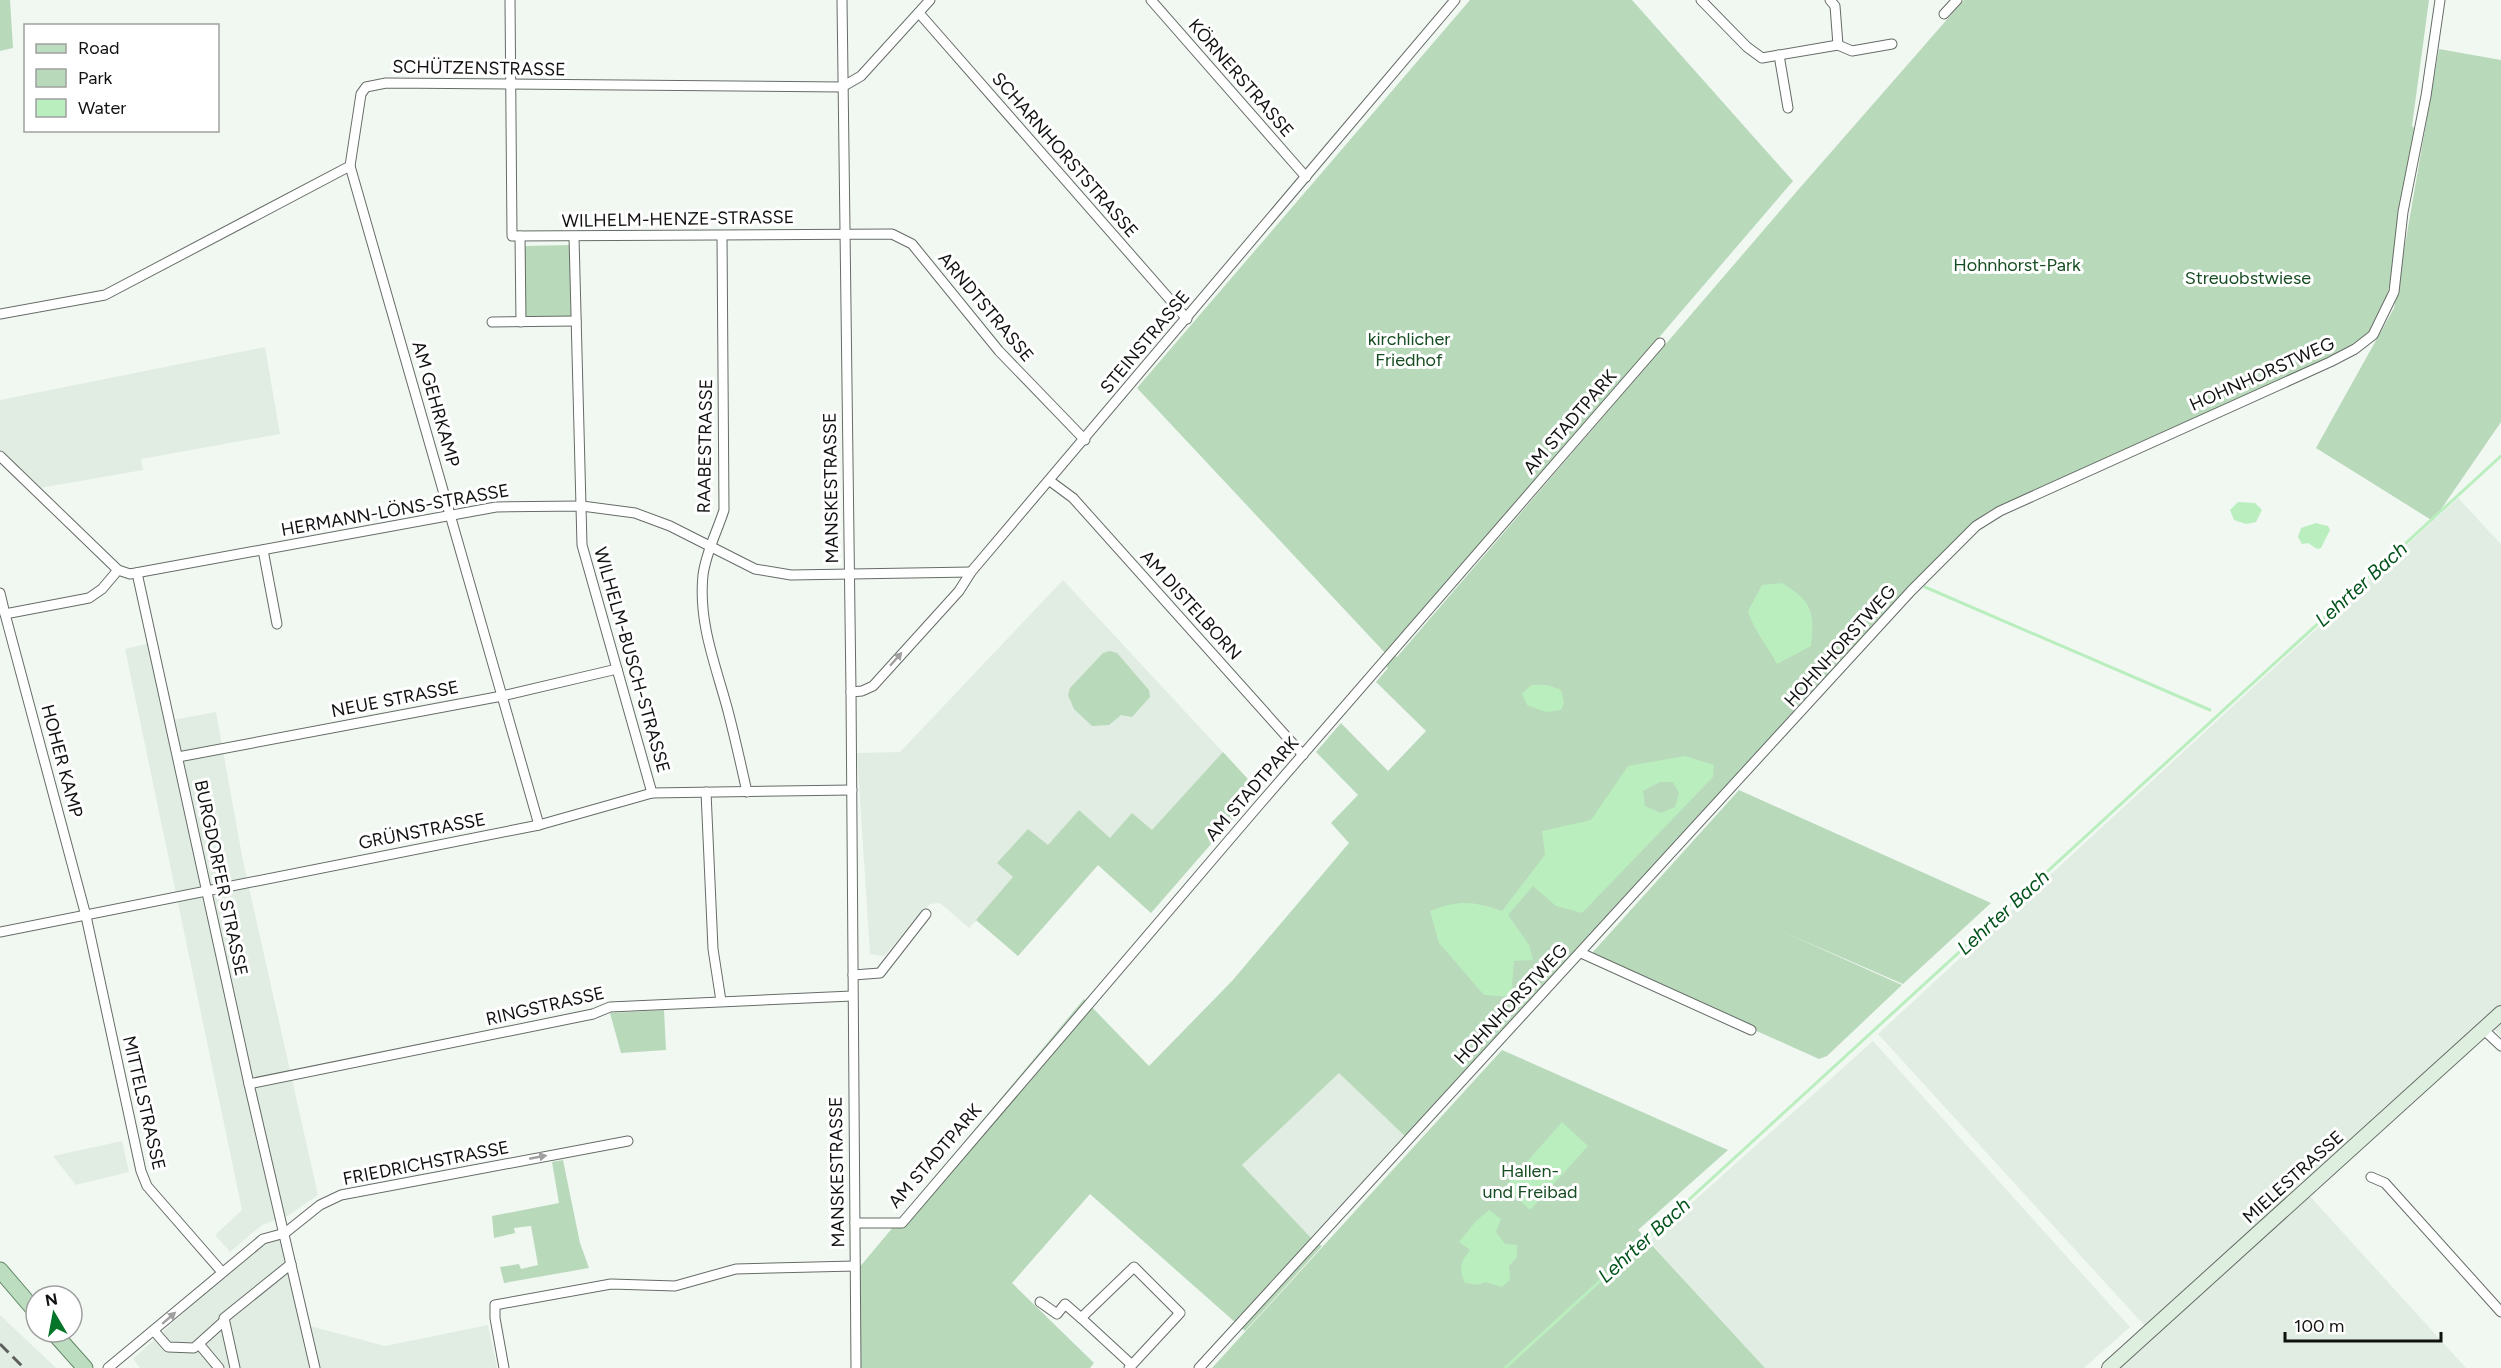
<svg xmlns="http://www.w3.org/2000/svg" width="2501" height="1368" font-family="Figtree,sans-serif">
  <rect width="100%" height="100%" fill="#f1f8f2"/>
  <g fill="#e1ede2">
    <polygon points="265,347 280,434 141,459 143,470 40,488 0,451 0,400"/>
    <polygon points="2458,498 2501,544 2501,1037 2493,1028 2307,1193 2466,1368 2120,1368 2154,1336 1878,1034"/>
    <polygon points="1063,580 1258,790 1151,913 1098,865 1018,956 977,920 969,928 940,903 930,904 884,956 870,954 857,753 900,752"/>
    <polygon points="150,643 167,721 216,712 243,861 318,1195 289,1215 262,1225 230,1252 215,1235 242,1210 125,649"/>
    <polygon points="1873,1041 2130,1327 2084,1368 1765,1368 1649,1241"/>
    <polygon points="1339,1072 1409,1140 1314,1241 1242,1165"/>
    <polygon points="122,1141 129,1172 76,1185 53,1156"/>
    <polygon points="283,1236 303,1324 385,1346 488,1325 497,1368 140,1368 133,1359 261,1242"/>
    <polygon points="0,1315 56,1368 0,1368"/>
  </g>
  <g fill="#b9d9bb">
    <polygon points="0,0 10,0 13,48 0,51"/>
    <polygon points="1470,0 1632,0 1793,181 1387,655 1137,388"/>
    <polygon points="1964,0 2429,0 2412,126 2416,130 2391,279 2384,306 2370,333 2334,356 1982,517 1913,584 1586,954 1409,1140 1339,1073 1242,1165 1314,1241 1322,1246 1245,1331 1090,1194 1012,1283 1094,1363 1090,1368 859,1368 858,1269 1084,999 1149,1066 1232,981 1349,843 1331,823 1358,795 1316,752 1341,723 1388,771 1426,731 1376,682 1388,668 1386,666 1395,656 1397,657 1798,190"/>
    <polygon points="2439,49 2501,60 2501,422 2433,521 2316,448 2394,308"/>
    <polygon points="570,245 571,317 526,318 524,246"/>
    <polygon points="1110,651 1117,653 1149,690 1150,697 1132,717 1121,715 1109,725 1092,726 1074,709 1068,695 1070,688 1103,653"/>
    <polygon points="1223,752 1258,790 1151,913 1098,865 1018,956 976,920 1013,877 997,863 1028,829 1048,845 1079,810 1110,838 1132,813 1152,830"/>
    <polygon points="1739,790 1991,903 1903,984 1781,931 1902,985 1827,1056 1819,1059 1594,958 1592,953"/>
    <polygon points="664,1010 666,1050 621,1053 610,1013"/>
    <polygon points="1502,1050 1728,1150 1638,1230 1765,1368 1212,1368"/>
    <polygon points="563,1160 580,1243 589,1268 504,1283 500,1267 519,1264 521,1269 538,1265 531,1226 514,1228 515,1233 494,1238 492,1216 559,1203 552,1162"/>
  </g>
  <g fill="#baeebf" fill-rule="evenodd">
    <polygon points="2238,502 2255,503 2262,510 2256,522 2246,524 2234,520 2230,510"/>
    <polygon points="2316,523 2328,526 2330,530 2321,548 2317,549 2308,543 2302,544 2298,537 2301,528"/>
    <path d="M1782,583C1812,602 1815,611 1811,646L1777,664C1767,645 1754,631 1748,611L1762,585Z"/>
    <polygon points="1531,685 1547,685 1561,690 1564,703 1561,710 1546,712 1527,705 1522,694"/>
    <path d="M1685,756L1714,765L1713,777L1582,913L1556,906L1533,886L1508,915L1529,945L1533,960L1514,961L1511,997L1484,995L1439,943L1430,911C1459,900 1473,901 1502,911L1545,855L1542,831L1591,820L1628,766ZM1660,782H1673L1679,793L1675,807L1661,813L1645,806L1643,791Z"/>
    <polygon points="1562,1122 1588,1146 1530,1210 1505,1187"/>
    <path d="M1489,1210L1501,1219L1496,1232L1505,1244L1517,1245V1257L1509,1266L1510,1280L1502,1287L1485,1282L1478,1285L1465,1283C1458,1268 1461,1262 1470,1250L1459,1242L1476,1221Z"/>
  </g>
  <g fill="none" stroke-linecap="round" stroke-linejoin="round">
    <g stroke="#baeebf" stroke-width="3">
      <polyline points="1925,587 2210,710"/>
      <polyline points="1505,1368 2501,456"/>
    </g>
    <g stroke="#666c67" stroke-width="11">
      <g id="street">
        <polyline points="510,0 512,236 892,234 912,244 999,351 1085,440"/>
        <polyline points="842,0 851,692 856,1368"/>
        <polyline points="1151,0 1306,177"/>
        <polyline points="1701,0 1747,47 1762,58 1838,45 1835,6 1830,0"/>
        <polyline points="919,13 1187,319"/>
        <polyline points="1944,14 1957,0"/>
        <polyline points="1838,45 1852,51 1892,44"/>
        <polyline points="1779,55 1788,108"/>
        <polyline points="350,166 539,825"/>
        <polyline points="520,236 521,322"/>
        <path d="M722,236L724,510C717,532 706,552 703,575C698,623 716,666 728,711C735,738 741,765 747,792"/>
        <polyline points="574,237 582,545 652,793"/>
        <polyline points="0,314 105,295 350,166 361,94 366,87 386,83 842,87 861,76 930,0"/>
        <polyline points="492,322 576,321"/>
        <polyline points="0,456 118,570 130,574 496,507 582,506 635,513 670,526 755,569 791,575 971,572"/>
        <polyline points="1050,481 1073,498 1303,755"/>
        <polyline points="263,550 277,624"/>
        <polyline points="118,570 102,589 89,598 5,614 86,916 141,1171 147,1186 222,1272"/>
        <polyline points="137,573 249,1084 315,1368"/>
        <polyline points="0,593 5,614"/>
        <polyline points="851,692 862,691 873,686 959,591 971,572 1455,0"/>
        <polyline points="178,757 502,696 617,669"/>
        <polyline points="706,792 713,949 721,1001"/>
        <polyline points="0,932 539,825 652,793 852,790"/>
        <polyline points="1581,953 1751,1030"/>
        <polyline points="853,975 880,973 926,914"/>
        <polyline points="2483,1029 2501,1046"/>
        <polyline points="249,1084 593,1014 610,1007 852,996"/>
        <polyline points="2371,1177 2385,1183 2501,1312"/>
        <polyline points="855,1223 902,1223 1259,805 1660,343"/>
        <polyline points="1040,1302 1057,1314 1065,1304 1081,1318"/>
        <polyline points="154,1331 168,1347 194,1348 224,1321"/>
        <polyline points="199,1344 219,1368"/>
        <polyline points="108,1368 263,1239 285,1233 320,1205 341,1195 628,1141"/>
        <polyline points="235,1368 224,1318 291,1264"/>
        <polyline points="504,1368 495,1318 495,1305 611,1284 675,1286 736,1269 855,1266"/>
        <polyline points="1129,1368 1180,1313 1134,1267 1081,1318 1132,1365"/>
        <polyline points="1199,1368 1911,591 1976,526 2000,511 2330,362 2355,349 2373,335 2394,292 2403,212 2426,96 2440,0"/>
      </g>
    </g>
    <g stroke="#666c67" stroke-width="16">
      <polyline id="secondary" points="2109,1368 2501,1013"/>
    </g>
    <g stroke="#638866" stroke-width="17">
      <g id="primary">
        <polyline points="0,1270 36,1312"/>
        <polyline points="53,1332 85,1368"/>
      </g>
    </g>
    <use href="#street" stroke="#fff" stroke-width="9"/>
    <use href="#secondary" stroke="#deeedf" stroke-width="14"/>
    <use href="#primary" stroke="#bcddbf" stroke-width="15"/>
    <polyline stroke="#5c5f5c" stroke-width="3" stroke-dasharray="12 6" stroke-linecap="butt" points="0,1344 24,1368"/>
  </g>
  <defs><path id="oneway-solid" d="M-6-.8H1V-3.2L6.5 0L1 3.2V.8H-6Z" transform="scale(1.5)"/></defs>
  <g fill="#9fa09f">
    <use href="#oneway-solid" transform="translate(896 659) rotate(-49)"/>
    <use href="#oneway-solid" transform="translate(538 1157) rotate(-11)"/>
    <use href="#oneway-solid" transform="translate(169 1318) rotate(-41)"/>
  </g>
  <g text-anchor="middle" dominant-baseline="central" stroke-width="6" stroke-linejoin="round" paint-order="stroke">
    <g font-size="18" fill="#101210" stroke="#fff">
      <text transform="translate(479 68) rotate(1)">SCHÜTZENSTRASSE</text>
      <text transform="translate(1241 78) rotate(49)">KÖRNERSTRASSE</text>
      <text transform="translate(1065 155) rotate(49)">SCHARNHORSTSTRASSE</text>
      <text transform="translate(678 219) rotate(-1)">WILHELM-HENZE-STRASSE</text>
      <text transform="translate(986 307) rotate(50)">ARNDTSTRASSE</text>
      <text transform="translate(1145 342) rotate(-50)">STEINSTRASSE</text>
      <text transform="translate(2262 374) rotate(-24)">HOHNHORSTWEG</text>
      <text transform="translate(436 404) rotate(74)">AM GEHRKAMP</text>
      <text transform="translate(1570 422) rotate(-49)">AM STADTPARK</text>
      <text transform="translate(705 446) rotate(-89)">RAABESTRASSE</text>
      <text transform="translate(831 488) rotate(-91)">MANSKESTRASSE</text>
      <text transform="translate(395 510) rotate(-10)">HERMANN-LÖNS-STRASSE</text>
      <text transform="translate(1191 605) rotate(48)">AM DISTELBORN</text>
      <text transform="translate(1840 646) rotate(-48)">HOHNHORSTWEG</text>
      <text transform="translate(632 660) rotate(74)">WILHELM-BUSCH-STRASSE</text>
      <text transform="translate(395 699) rotate(-11)">NEUE STRASSE</text>
      <text transform="translate(62 761) rotate(75)">HOHER KAMP</text>
      <text transform="translate(1252 789) rotate(-49)">AM STADTPARK</text>
      <text transform="translate(422 831) rotate(-11)">GRÜNSTRASSE</text>
      <text transform="translate(221 878) rotate(78)">BURGDORFER STRASSE</text>
      <text transform="translate(1511 1004) rotate(-47)">HOHNHORSTWEG</text>
      <text transform="translate(545 1006) rotate(-13)">RINGSTRASSE</text>
      <text transform="translate(144 1103) rotate(77)">MITTELSTRASSE</text>
      <text transform="translate(935 1156) rotate(-49)">AM STADTPARK</text>
      <text transform="translate(426 1163) rotate(-11)">FRIEDRICHSTRASSE</text>
      <text transform="translate(837 1172) rotate(-91)">MANSKESTRASSE</text>
      <text transform="translate(2293 1177) rotate(-42)">MIELESTRASSE</text>
    </g>
    <g font-size="18" fill="#174d22" stroke="#fff">
      <text x="2017" y="265">Hohnhorst-Park</text>
      <text x="2248" y="278">Streuobstwiese</text>
      <text x="1409" y="339">kirchlicher<tspan x="1409" dy="21">Friedhof</tspan></text>
      <text x="1530" y="1171">Hallen-<tspan x="1530" dy="21">und Freibad</tspan></text>
    </g>
    <g font-size="20" font-style="italic" fill="#005219" stroke="#fff">
      <text transform="translate(2361 584) rotate(-42)">Lehrter Bach</text>
      <text transform="translate(2003 912) rotate(-42)">Lehrter Bach</text>
      <text transform="translate(1644 1240) rotate(-42)">Lehrter Bach</text>
    </g>
  </g>
  <rect x="24" y="24" width="195" height="108" fill="#ffffff" stroke="#9fa09f" stroke-width="1.5"/>
  <rect x="36" y="44" width="30" height="9" fill="#bcddbf" stroke="#9fa09f" stroke-width="1.5"/>
  <text x="78" y="54" font-size="18" fill="#101210">Road</text>
  <rect x="36" y="69" width="30" height="18" fill="#b9d9bb" stroke="#9fa09f" stroke-width="1.5"/>
  <text x="78" y="84" font-size="18" fill="#101210">Park</text>
  <rect x="36" y="99" width="30" height="18" fill="#baeebf" stroke="#9fa09f" stroke-width="1.5"/>
  <text x="78" y="114" font-size="18" fill="#101210">Water</text>
  <g transform="translate(54 1314) rotate(350)"><circle r="28" fill="#ffffff" stroke="#9fa09f" stroke-width="1.5"/>
  <path d="M0-4.5L10 22L0 15L-10 22Z" fill="#047529"/>
  <text y="-9" font-size="16" font-weight="bold" text-anchor="middle" fill="#101210">N</text>
  </g>
  <path d="M2285 1332v9h156v-9" fill="none" stroke="#101210" stroke-width="3"/>
  <text x="2294" y="1332" font-size="18" fill="#101210" stroke="#ffffff" stroke-width="4.5" paint-order="stroke">100 m</text>
</svg>
